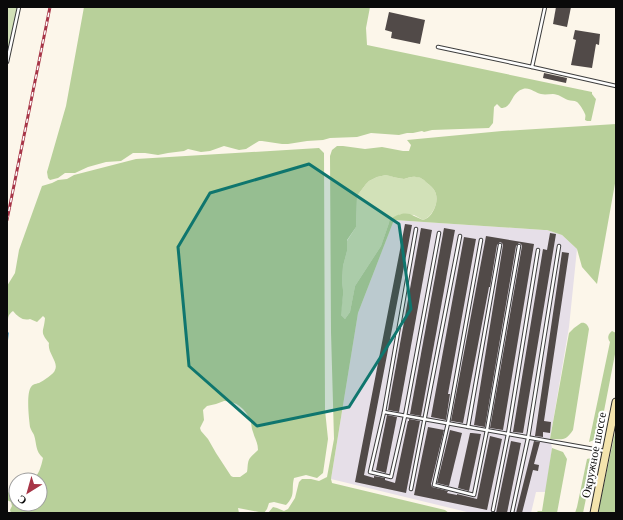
<svg xmlns="http://www.w3.org/2000/svg" width="623" height="520" font-family="Georgia,serif">
  <rect width="100%" height="100%" fill="#fcf6ea"/>
  <polygon fill="#e6dfe8" points="394,220 544,230 547,230 562,235 577,249 569,327 550,439 552,448 546,492 536,492 531,513 471,513 331,479 358,313"/>
  <g fill="#d2e1b8">
    <polygon points="7,7 21,7 18,15 7,69"/>
    <path d="M386,175C390,176 401,179 404,179C408,178 412,176 417,177C421,177 424,180 427,183C435,189 438,194 436,204C434,211 429,218 423,220L414,215L400,214L389,223L381,246L355,286L350,312L345,319L341,315V310L343,295V290L342,281L343,266L347,251V241L356,227L357,196L366,184L369,181L377,177Z"/>
  </g>
  <g fill="#b8d09a" fill-rule="evenodd">
    <path d="M84,7H370L366,28L367,45L592,92V94L595,98L596,99L591,121H587L585,120C585,118 586,116 585,114C584,111 579,103 577,102C574,100 571,101 568,100C563,98 558,94 553,94C549,94 545,95 541,94C535,93 530,87 523,89C510,93 513,108 501,108L497,104L494,107L493,123L489,128L432,130L424,132L422,131L413,133H407L399,135L371,133L357,137L330,138L323,140L307,141L288,144H282L262,141H259L246,149L239,150L224,146L210,151L201,152L188,149L184,151L168,153L158,155L145,153H133L121,161L106,162L88,167L75,173H65L58,178L50,180L48,178L47,172L66,106Z"/>
    <path d="M616,124V178L597,284L582,267L577,249L562,235L547,230H544L394,220L358,313L331,479L332,483L445,510L449,513H268L273,507L277,508L284,511L288,509L295,498L299,482L302,479H311L319,481L327,477L334,439L331,332L330,156L332,150L337,146H343L365,149L382,147L403,151H409L411,145L407,140L502,131ZM386,175C389,176 402,179 404,179C408,178 412,176 416,177C421,177 424,180 427,183C435,189 438,194 436,204C434,211 430,218 423,220C420,219 417,217 414,216C407,211 396,214 390,220L381,246L355,286L350,312L345,319L341,315L343,295V290L342,281L343,266L347,251V240L356,227L357,196L366,184L369,181L377,177Z"/>
    <path d="M319,148L324,153L325,410L328,439L323,473L317,478L306,475L294,478C291,490 296,495 286,505L274,502L269,503L267,509L264,513L238,508L239,513H11L10,510L12,506L11,502L7,500V492L13,494L16,493V504H40V480H33C39,474 41,467 43,458C35,451 37,444 34,435C33,433 31,430 30,427C29,419 26,394 31,387C33,384 35,384 39,383C43,381 54,374 55,370C59,362 47,353 49,343C39,331 44,332 45,318L43,316L37,322L30,319C23,321 18,317 13,311C9,314 8,316 8,321L7,322V286L15,273L19,250L42,186L52,183L58,180L67,179L74,175L136,159ZM224,401C236,401 246,409 250,420C252,424 251,428 253,432C255,439 258,443 258,450C255,453 252,455 250,458C247,462 248,468 247,472L240,477H233L231,476L216,453L208,439L201,431L200,428L204,420L203,410L207,406L216,404Z"/>
    <path d="M581,323C585,322 588,325 589,329L573,430C565,442 562,439 550,439L569,333L574,328Z"/>
    <path d="M612,331L616,333V349L599,437L597,439L589,442L610,342C607,338 608,334 612,331Z"/>
    <polygon points="616,428 616,513 598,513"/>
    <polygon points="552,448 563,452 567,459 557,513 536,513 538,511 542,511"/>
    <polygon points="591,458 594,460 583,513 575,513 577,507 587,459"/>
  </g>
  <g fill="none" stroke-linecap="round" stroke-linejoin="round">
    <polyline stroke="#4699ba" stroke-width="1.5" points="7,333 8,333 7,343"/>
  </g>
  <g fill="#514a48">
    <polygon points="556,7 571,7 567,27 553,24"/>
    <polygon points="389,12 425,20 420,44 391,38 392,32 385,30"/>
    <polygon points="575,30 600,34 599,45 596,44 592,68 571,65 576,40 573,39"/>
    <polygon points="544,73 567,78 566,83 543,78"/>
    <polygon points="405,224 412,225 364,475 374,478 374,476 385,478 385,480 395,483 408,421 409,421 409,419 420,421 406,493 355,482"/>
    <polygon points="421,228 432,230 399,412 388,410"/>
    <polygon points="444,228 455,230 421,416 410,414"/>
    <polygon points="550,233 556,234 523,433 513,432 543,249 547,250"/>
    <polygon points="486,236 534,244 503,430 490,428 522,246 521,244 519,243 516,246 485,427 474,425 503,245 502,243 500,242 497,245 490,287 489,287 463,423 451,421"/>
    <polygon points="464,237 476,239 448,394 450,394 446,420 431,417"/>
    <polygon points="562,252 569,253 544,421 551,422 550,433 543,432 543,437 535,436"/>
    <polygon points="387,415 397,417 386,473 376,470"/>
    <polygon points="428,427 444,430 431,484 432,487 448,491 447,493 457,495 457,494 477,499 490,436 502,439 487,510 414,495"/>
    <polygon points="450,430 462,433 449,486 437,483"/>
    <polygon points="470,433 472,433 481,434 469,491 458,488"/>
    <polygon points="511,441 521,443 507,513 496,513"/>
    <polygon points="534,441 540,442 534,464 539,465 538,471 533,470 522,513 516,513"/>
  </g>
  <g fill="none" stroke-linecap="round" stroke-linejoin="round">
    <g stroke="#3d3d3d" stroke-width="4.5">
      <g id="lane">
        <polyline points="438,47 532,67 545,7"/>
        <polyline points="7,62 19,7"/>
        <polyline points="532,67 616,86"/>
        <polyline points="416,229 384,412 370,472 391,477 405,416 439,233"/>
        <polyline points="481,240 448,423 434,485 474,495 487,430 519,246"/>
        <polyline points="384,412 605,451"/>
        <polyline points="468,427 500,245"/>
        <polyline points="411,489 460,236"/>
        <polyline points="493,510 508,434 538,250"/>
        <polyline points="512,513 528,438 559,246"/>
      </g>
    </g>
    <g stroke="#2c2c2c" stroke-width="9">
      <polyline id="secondary" points="594,513 616,402"/>
    </g>
    <use href="#lane" stroke="#fff" stroke-width="2.5"/>
    <use href="#secondary" stroke="#f4e4ad" stroke-width="7"/>
    <g stroke="#a73547" stroke-width="3">
      <polyline id="rail" points="7,220 50,7"/>
    </g>
    <use href="#rail" stroke="#fff" stroke-width="1.5" stroke-dasharray="4.5" stroke-linecap="butt"/>
  </g>
  <path fill="#0f766e" fill-opacity="0.2" stroke="#0f766e" stroke-width="3" stroke-linejoin="round" d="M309,164L399,224L411,309L349,407L257,426L189,366L178,247L210,193Z"/>
  <g text-anchor="middle" dominant-baseline="central" stroke-width="4" stroke-linejoin="round" paint-order="stroke">
    <g font-size="12" fill="#0a0a0a" stroke="#fff">
      <text transform="translate(594 455) rotate(-79)">Окружное шоссе</text>
    </g>
  </g>
  <rect width="623" height="520" fill="none" stroke="#0a0a0a" stroke-width="16"/>
  <g transform="translate(28 492) rotate(217)"><circle r="19" fill="#ffffff" stroke="#9d9d9d"/>
  <path d="M0-3L7 15L0 10L-7 15Z" fill="#a73547"/>
  <text y="-6" font-size="11" font-weight="bold" text-anchor="middle" fill="#0a0a0a">С</text>
  </g>
</svg>
